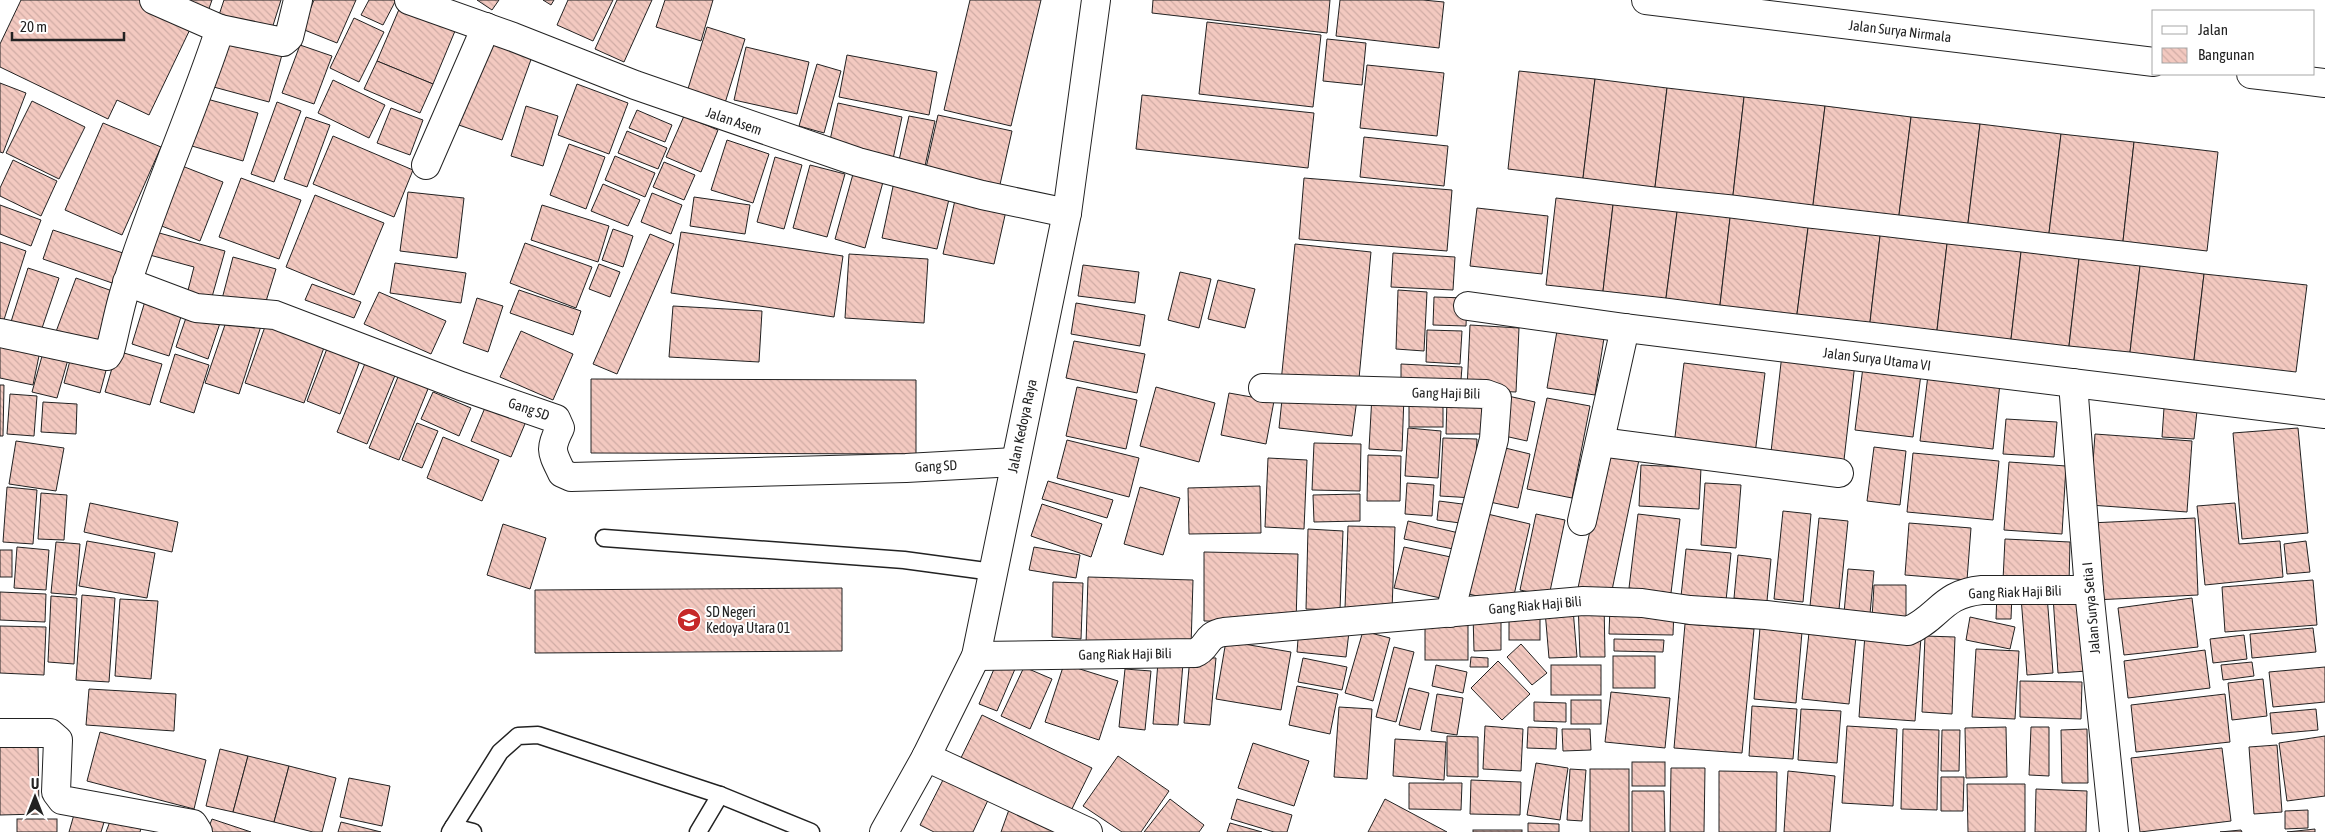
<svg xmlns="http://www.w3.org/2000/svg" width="2325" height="832" font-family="'Asap Condensed',sans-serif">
  <defs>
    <pattern id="building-back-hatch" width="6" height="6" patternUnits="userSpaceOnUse" patternTransform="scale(1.25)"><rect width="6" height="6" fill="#f3c9c0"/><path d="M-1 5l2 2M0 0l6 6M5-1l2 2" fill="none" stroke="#d0aca5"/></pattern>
  </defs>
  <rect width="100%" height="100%" fill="#fff"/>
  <g fill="url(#building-back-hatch)" stroke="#222">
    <polygon points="21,0 143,0 194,21 149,115 117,100 108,119 0,67 0,44"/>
    <polygon points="187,0 212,0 205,20"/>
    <polygon points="224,0 281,0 270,35 218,18"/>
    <polygon points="314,0 356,0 337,43 302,29"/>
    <polygon points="369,0 396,0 383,25 361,15"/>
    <polygon points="477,0 499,0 492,10"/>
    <polygon points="543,0 554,0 551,5"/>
    <polygon points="568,0 613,0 593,41 557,25"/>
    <polygon points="617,0 652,0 624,62 595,49"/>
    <polygon points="665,0 713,0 701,41 656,27"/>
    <polygon points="970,0 1041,0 1011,126 944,110"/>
    <polygon points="1153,0 1330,0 1327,33 1152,13"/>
    <polygon points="1340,0 1423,0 1444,2 1439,48 1336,36"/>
    <polygon points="400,7 455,31 433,84 377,61"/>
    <polygon points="354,18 384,32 359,82 330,68"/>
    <polygon points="1207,22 1321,35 1313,107 1199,94"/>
    <polygon points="707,27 745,39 725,103 687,92"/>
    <polygon points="225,35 283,51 269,102 210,86"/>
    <polygon points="484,37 533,54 502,140 453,123"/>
    <polygon points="1327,39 1366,43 1362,85 1323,81"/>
    <polygon points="300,45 332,56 314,104 282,93"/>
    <polygon points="746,47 809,62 797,114 734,100"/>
    <polygon points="847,55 937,72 929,115 839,97"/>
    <polygon points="377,61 433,84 420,113 364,89"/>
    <polygon points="817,64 841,71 824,133 799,126"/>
    <polygon points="1367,65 1444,73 1437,136 1360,128"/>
    <polygon points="1519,71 1595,79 1583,178 1508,169"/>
    <polygon points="1595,79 1667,88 1655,187 1583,178"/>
    <polygon points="333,80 385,105 369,138 318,113"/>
    <polygon points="0,83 26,93 3,153 0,152"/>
    <polygon points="577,84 628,103 609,154 558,135"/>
    <polygon points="1667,88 1744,97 1733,195 1655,187"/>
    <polygon points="1142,95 1314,113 1308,168 1136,149"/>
    <polygon points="1744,97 1825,106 1813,205 1733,195"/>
    <polygon points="207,99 258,113 243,161 192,146"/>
    <polygon points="32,101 85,127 59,179 6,153"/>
    <polygon points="277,102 301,111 274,182 251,174"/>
    <polygon points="838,103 902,117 893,159 829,145"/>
    <polygon points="526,106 558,116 543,166 511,156"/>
    <polygon points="1825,106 1911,117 1899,215 1813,205"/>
    <polygon points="391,108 423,120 410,155 377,143"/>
    <polygon points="637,110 672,125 665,142 629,128"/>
    <polygon points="938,115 1012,131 999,189 925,172"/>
    <polygon points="684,116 718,130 701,172 666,157"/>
    <polygon points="909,116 935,121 923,175 897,169"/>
    <polygon points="306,117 330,125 307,187 284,179"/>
    <polygon points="1911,117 1980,124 1968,223 1899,215"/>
    <polygon points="103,123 161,147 122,235 65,210"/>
    <polygon points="1980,124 2061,134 2049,233 1968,223"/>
    <polygon points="627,131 667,148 658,169 618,153"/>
    <polygon points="2061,134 2134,142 2123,241 2049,233"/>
    <polygon points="333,136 413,170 394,217 313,184"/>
    <polygon points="1364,137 1448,146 1444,186 1360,177"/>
    <polygon points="727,140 769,154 753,203 711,190"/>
    <polygon points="2134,142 2218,152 2207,251 2123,241"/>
    <polygon points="569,144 605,157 586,209 550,195"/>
    <polygon points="615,156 655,173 645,197 605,180"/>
    <polygon points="775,157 802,165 784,229 757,222"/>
    <polygon points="13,160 57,181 41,216 0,196 0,188"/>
    <polygon points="664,162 695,175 684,200 653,187"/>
    <polygon points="177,164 223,182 200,241 154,223"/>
    <polygon points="810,165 845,174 827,237 793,228"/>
    <polygon points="853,174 883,182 865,248 835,239"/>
    <polygon points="241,178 301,200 279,259 219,237"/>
    <polygon points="1304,178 1452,190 1447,251 1299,239"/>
    <polygon points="894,182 950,195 937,249 882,238"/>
    <polygon points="603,184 640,200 628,226 591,211"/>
    <polygon points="408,192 464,198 457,258 400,251"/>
    <polygon points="652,193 682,205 671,234 641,222"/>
    <polygon points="315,195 384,223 354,295 286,267"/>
    <polygon points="694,197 750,205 745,234 690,226"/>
    <polygon points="1556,198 1613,205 1603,291 1546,285"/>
    <polygon points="955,200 1006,211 994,264 943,254"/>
    <polygon points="0,205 41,220 31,246 0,234"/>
    <polygon points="542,205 609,226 598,262 531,240"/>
    <polygon points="1613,205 1677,212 1666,298 1603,291"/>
    <polygon points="1477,208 1548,216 1542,274 1470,266"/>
    <polygon points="1677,212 1730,218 1720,305 1666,298"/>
    <polygon points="1730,218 1808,228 1797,314 1720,305"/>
    <polygon points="1808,228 1880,236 1870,322 1797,314"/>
    <polygon points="613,229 633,236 623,267 602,260"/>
    <polygon points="53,230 126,254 115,284 43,259"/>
    <polygon points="152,231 225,251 210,304 186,298 194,267 146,254"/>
    <polygon points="681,232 843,256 834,317 671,293"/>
    <polygon points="650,234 674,244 617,374 593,364"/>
    <polygon points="1880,236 1947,244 1937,330 1870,322"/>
    <polygon points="0,242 26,251 1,329 0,329"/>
    <polygon points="525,243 592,267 576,308 510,283"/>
    <polygon points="1295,244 1371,252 1358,389 1281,382"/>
    <polygon points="1947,244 2021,252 2011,339 1937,330"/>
    <polygon points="2021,252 2079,259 2069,346 2011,339"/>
    <polygon points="1393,253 1455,257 1453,290 1391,287"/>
    <polygon points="849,254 928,259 924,323 845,318"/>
    <polygon points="233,257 276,269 263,311 222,299"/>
    <polygon points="2079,259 2140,266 2130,352 2069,346"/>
    <polygon points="395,263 466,273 461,303 390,293"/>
    <polygon points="599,264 620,272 610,297 589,289"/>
    <polygon points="1083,265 1139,272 1135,303 1078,296"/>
    <polygon points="2140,266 2204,274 2194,360 2130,352"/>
    <polygon points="28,268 59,278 39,337 9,328"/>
    <polygon points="1180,272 1211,279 1199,328 1168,320"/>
    <polygon points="2204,274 2307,285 2296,372 2194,360"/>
    <polygon points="76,278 115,292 94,351 54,337"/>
    <polygon points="1218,280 1255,289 1245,328 1208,319"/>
    <polygon points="312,284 361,302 354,318 305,300"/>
    <polygon points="519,290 581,311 573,335 510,313"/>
    <polygon points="1398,290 1427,292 1424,351 1396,349"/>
    <polygon points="379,292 446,321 431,354 364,324"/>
    <polygon points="1434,297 1467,298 1466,326 1433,325"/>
    <polygon points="146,298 183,310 169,356 132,344"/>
    <polygon points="477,298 503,306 488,352 463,343"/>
    <polygon points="1076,303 1145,315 1140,346 1071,334"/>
    <polygon points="673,306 762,311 759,362 669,357"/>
    <polygon points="189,309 221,320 208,359 176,347"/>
    <polygon points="228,316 261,326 239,394 205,383"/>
    <polygon points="267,321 326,342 304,403 245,383"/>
    <polygon points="1470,325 1519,328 1516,392 1467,390"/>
    <polygon points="1427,330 1462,331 1460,364 1426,362"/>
    <polygon points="521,331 573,354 553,400 500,377"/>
    <polygon points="1557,331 1604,338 1595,395 1547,388"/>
    <polygon points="0,337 41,346 33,385 0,378"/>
    <polygon points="1074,341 1145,354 1137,393 1066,378"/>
    <polygon points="328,346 361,358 340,414 307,401"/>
    <polygon points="44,349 69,356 57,398 32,392"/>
    <polygon points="117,351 162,364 150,405 105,392"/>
    <polygon points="72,353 108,363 100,393 64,383"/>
    <polygon points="175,354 209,365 194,413 160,402"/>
    <polygon points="1782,354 1855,363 1844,460 1771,452"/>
    <polygon points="366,361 396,373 367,444 337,432"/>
    <polygon points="1684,363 1765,373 1755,454 1674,445"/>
    <polygon points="1401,364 1462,367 1460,392 1401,390"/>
    <polygon points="1863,367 1921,374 1913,437 1855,430"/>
    <polygon points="400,372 430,384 399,460 369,448"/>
    <polygon points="1928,375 2000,383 1993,449 1920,441"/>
    <polygon points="591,379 916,380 916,454 591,453"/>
    <polygon points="0,385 4,385 3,436 0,436"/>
    <polygon points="1077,387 1137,400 1126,449 1066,436"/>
    <polygon points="1156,387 1215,403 1199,462 1140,446"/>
    <polygon points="1283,390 1357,399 1352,436 1279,428"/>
    <polygon points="433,392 471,408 459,436 421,419"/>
    <polygon points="1229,393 1274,401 1266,444 1221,435"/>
    <polygon points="10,394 37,396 34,436 7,434"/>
    <polygon points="1372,395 1404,396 1402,451 1369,449"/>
    <polygon points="1508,396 1535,402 1527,441 1500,435"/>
    <rect x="1409" y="398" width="34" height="29"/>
    <polygon points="1547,398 1590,406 1572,498 1527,489"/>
    <polygon points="1447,400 1492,400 1492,434 1446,434"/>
    <polygon points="43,402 77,404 76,434 41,432"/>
    <polygon points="487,403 527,419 511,457 471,441"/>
    <polygon points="2164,408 2197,411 2194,439 2162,437"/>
    <polygon points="2006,419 2057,422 2054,457 2003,454"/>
    <polygon points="417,423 438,431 422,468 402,460"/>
    <polygon points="1408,428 1441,431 1438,478 1405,476"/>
    <polygon points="2298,428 2308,533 2242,539 2233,433"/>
    <polygon points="2095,434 2192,441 2187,512 2090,505"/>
    <polygon points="443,437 499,460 482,501 427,478"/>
    <polygon points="1443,438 1477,439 1474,498 1440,496"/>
    <polygon points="1067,440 1139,458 1129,497 1057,478"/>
    <polygon points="16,441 64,448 56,491 9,484"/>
    <polygon points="1314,443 1361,444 1360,491 1312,490"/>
    <polygon points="1608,444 1641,450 1611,595 1578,588"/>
    <polygon points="1497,446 1530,454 1518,508 1485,501"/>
    <polygon points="1874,447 1906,451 1900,505 1867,501"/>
    <polygon points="1913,453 1999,461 1993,520 1907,512"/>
    <polygon points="1368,455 1401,456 1400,501 1367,501"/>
    <polygon points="1268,458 1307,460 1304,529 1265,527"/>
    <polygon points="2009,462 2066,466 2062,534 2004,530"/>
    <polygon points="1641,465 1701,468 1699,509 1639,506"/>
    <polygon points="1048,481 1113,500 1107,518 1042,499"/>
    <polygon points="1407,483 1434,485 1432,516 1405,514"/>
    <polygon points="1705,483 1741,485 1736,548 1701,545"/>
    <polygon points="1260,486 1261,533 1189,534 1188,488"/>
    <polygon points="7,487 37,490 33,544 3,542"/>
    <polygon points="1140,487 1180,498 1163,555 1124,544"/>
    <polygon points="41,493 67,495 64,540 38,539"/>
    <polygon points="1360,494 1360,521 1314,522 1313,495"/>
    <polygon points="1439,501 1470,505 1468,524 1437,520"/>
    <polygon points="90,503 178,522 172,552 84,532"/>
    <polygon points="2235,503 2239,544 2280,541 2283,577 2205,585 2197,506"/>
    <polygon points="1042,504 1102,524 1091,557 1031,536"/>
    <polygon points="1783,511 1811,514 1803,602 1774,599"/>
    <polygon points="1479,512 1530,524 1512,604 1460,592"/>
    <polygon points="1536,514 1565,520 1549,596 1520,590"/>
    <polygon points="1638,514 1680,519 1671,593 1629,588"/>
    <polygon points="1819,518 1848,521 1839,609 1810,606"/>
    <polygon points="2195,518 2198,595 2094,600 2090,523"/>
    <polygon points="1408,521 1463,534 1458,550 1404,539"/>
    <polygon points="1909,523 1971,528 1967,580 1905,575"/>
    <polygon points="503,524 546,538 530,589 487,575"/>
    <polygon points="1348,526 1395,527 1392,610 1345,608"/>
    <polygon points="1308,529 1343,531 1340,610 1306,609"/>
    <polygon points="2005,539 2070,542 2069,583 2003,580"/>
    <polygon points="87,541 155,553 147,598 79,586"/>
    <polygon points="2306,541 2310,572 2287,574 2284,544"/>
    <polygon points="56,542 80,544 76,595 51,593"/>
    <polygon points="17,547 49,550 46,590 14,588"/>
    <polygon points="1034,547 1080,555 1076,578 1029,570"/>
    <polygon points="1404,547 1460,559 1450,600 1394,588"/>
    <polygon points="1686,549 1731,553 1725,610 1680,606"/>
    <rect x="0" y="550" width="12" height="27"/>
    <polygon points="1204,552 1298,554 1296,622 1204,621"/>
    <polygon points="1738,555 1771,559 1767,601 1734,598"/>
    <polygon points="1848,569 1874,571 1870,614 1844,613"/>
    <polygon points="1088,577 1193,580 1191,647 1086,645"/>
    <polygon points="2313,580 2317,625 2225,632 2222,587"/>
    <polygon points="1053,582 1083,583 1081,639 1052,637"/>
    <polygon points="1874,585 1906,585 1906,620 1872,618"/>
    <polygon points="842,588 842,651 535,653 535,590"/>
    <polygon points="0,592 46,594 45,622 0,620"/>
    <polygon points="1997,593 2012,594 2011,619 1996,619"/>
    <polygon points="2082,594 2087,671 2058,673 2053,596"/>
    <polygon points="82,595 115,598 109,682 76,680"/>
    <polygon points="2047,595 2053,673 2027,675 2021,597"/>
    <polygon points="51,596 77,598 74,664 48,662"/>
    <polygon points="2192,598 2198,647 2124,655 2118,608"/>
    <polygon points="120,599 158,601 151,679 115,676"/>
    <polygon points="1604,601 1605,657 1580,657 1578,602"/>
    <polygon points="1610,607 1674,609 1673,635 1609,634"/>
    <polygon points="1573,609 1577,657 1549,658 1545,611"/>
    <polygon points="1501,613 1501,650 1474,651 1473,614"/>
    <rect x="1509" y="613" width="31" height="27"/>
    <polygon points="1761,616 1803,620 1796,703 1754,699"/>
    <rect x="1425" y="617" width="43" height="43"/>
    <polygon points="1970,617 2015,627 2010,649 1966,640"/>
    <polygon points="1810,623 1857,627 1849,704 1802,699"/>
    <polygon points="1685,624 1754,629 1742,753 1674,748"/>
    <polygon points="0,626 46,627 44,675 0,673"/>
    <polygon points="1299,627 1349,632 1346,657 1297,652"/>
    <polygon points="2313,628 2316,652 2252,658 2250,634"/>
    <polygon points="1363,631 1390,638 1373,701 1345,693"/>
    <polygon points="1865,634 1921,637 1915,721 1859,717"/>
    <polygon points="2244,635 2247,659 2213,663 2210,639"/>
    <polygon points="1925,636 1955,637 1952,714 1922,712"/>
    <polygon points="1614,639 1664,640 1663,652 1614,651"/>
    <polygon points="1226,641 1291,652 1281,710 1216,699"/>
    <polygon points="1521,644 1547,673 1532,685 1507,657"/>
    <polygon points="1394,647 1414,652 1396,722 1376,717"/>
    <polygon points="1976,649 2019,651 2015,719 1972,717"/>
    <polygon points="2205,650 2210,688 2128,698 2124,661"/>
    <rect x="1613" y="656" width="42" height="32"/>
    <polygon points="1190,657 1216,658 1210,725 1184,723"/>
    <polygon points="1471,657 1488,658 1488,667 1470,667"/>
    <polygon points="1303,658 1347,667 1342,690 1298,682"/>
    <polygon points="1498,661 1530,694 1502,720 1471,688"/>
    <polygon points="997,662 1015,669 997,711 979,704"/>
    <polygon points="1158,662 1183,663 1178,725 1153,724"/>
    <polygon points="2252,662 2254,676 2223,680 2221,665"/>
    <polygon points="1064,664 1118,681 1099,740 1045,722"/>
    <polygon points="1436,665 1467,672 1463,693 1432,686"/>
    <rect x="1551" y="665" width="50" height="30"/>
    <polygon points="1024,667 1052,679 1030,729 1001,716"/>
    <polygon points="2325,667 2325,702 2273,707 2269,672"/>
    <polygon points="1125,669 1151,671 1145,730 1119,727"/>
    <polygon points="2263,679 2267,716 2232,720 2228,683"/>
    <polygon points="2020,681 2082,682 2081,719 2020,717"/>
    <polygon points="1297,686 1338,694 1330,734 1289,725"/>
    <polygon points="1409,688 1429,693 1420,730 1399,725"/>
    <polygon points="89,689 176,694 174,731 86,725"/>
    <polygon points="1611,692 1670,698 1665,748 1605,742"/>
    <polygon points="1437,694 1463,698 1457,735 1431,731"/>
    <polygon points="2225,694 2230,742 2136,752 2131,705"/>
    <rect x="1571" y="700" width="30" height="24"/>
    <polygon points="1534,702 1566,703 1566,722 1534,721"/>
    <polygon points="1752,706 1797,709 1793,759 1749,756"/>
    <polygon points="1339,707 1372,709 1367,779 1334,777"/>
    <polygon points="1801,709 1841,711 1837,763 1798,760"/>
    <polygon points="2316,709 2318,730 2272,734 2270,713"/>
    <polygon points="982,715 1092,768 1067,819 957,766"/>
    <polygon points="1485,726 1523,729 1521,771 1483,769"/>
    <polygon points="1847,726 1897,729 1893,806 1842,803"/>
    <polygon points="1528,727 1557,728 1556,749 1527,748"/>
    <polygon points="2006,727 2007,777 1966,778 1965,728"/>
    <polygon points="2031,727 2049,727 2049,776 2029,775"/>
    <polygon points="1562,729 1590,729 1591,750 1563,751"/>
    <polygon points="1903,729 1939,730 1937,810 1901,809"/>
    <polygon points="2087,729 2088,783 2062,783 2061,730"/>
    <polygon points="1942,730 1960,730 1959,771 1941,771"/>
    <polygon points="100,732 206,760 194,809 87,781"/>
    <polygon points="1447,736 1478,737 1478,777 1447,776"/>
    <polygon points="2325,736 2325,796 2287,801 2279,743"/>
    <polygon points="1395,739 1446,742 1444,780 1393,776"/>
    <polygon points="1253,743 1309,761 1294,806 1238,788"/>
    <polygon points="0,744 38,744 39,814 0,815"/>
    <polygon points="2277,745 2282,812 2254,814 2249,747"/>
    <polygon points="2222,748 2231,821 2140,832 2131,758"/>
    <polygon points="220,749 248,756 233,812 206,806"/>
    <polygon points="248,756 289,766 274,822 233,812"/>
    <polygon points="1118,756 1169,791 1141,832 1122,832 1083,806"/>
    <rect x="1632" y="762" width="33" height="24"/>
    <polygon points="1536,763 1568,768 1560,820 1527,815"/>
    <polygon points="289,766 336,778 322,832 313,832 274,822"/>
    <polygon points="1671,768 1705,768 1704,832 1670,832"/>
    <polygon points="1570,769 1586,770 1582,821 1567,820"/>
    <rect x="1590" y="769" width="39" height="63"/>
    <polygon points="1719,771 1777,772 1776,832 1719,832"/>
    <polygon points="1788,771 1835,776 1830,832 1784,832"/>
    <polygon points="945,776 989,798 973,832 934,832 920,825"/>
    <polygon points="1941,777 1964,777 1963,811 1941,811"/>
    <polygon points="349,778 390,786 382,826 340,817"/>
    <polygon points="1471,780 1521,782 1520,815 1470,814"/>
    <polygon points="1409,783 1462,783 1461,810 1409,809"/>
    <polygon points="1967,784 2025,784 2025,832 1968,832"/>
    <polygon points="2036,789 2087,791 2086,832 2035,832"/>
    <polygon points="1632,791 1664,791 1665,832 1632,832"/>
    <polygon points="1170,799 1204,825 1199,832 1144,832"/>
    <polygon points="1237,799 1292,815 1287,832 1274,832 1231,819"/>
    <polygon points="1385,799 1447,832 1368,832"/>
    <polygon points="1011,804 1065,832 1001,832"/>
    <polygon points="2308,810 2308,828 2285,829 2285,811"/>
    <polygon points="75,811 105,819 101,832 69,832"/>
    <polygon points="112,816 142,825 140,832 106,832"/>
    <rect x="17" y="819" width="40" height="13"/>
    <polygon points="212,819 251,832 207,832"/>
    <polygon points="341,822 381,832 338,832"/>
    <polygon points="1230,823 1262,832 1227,832"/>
    <polygon points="1528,823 1559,824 1559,832 1528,832"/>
    <polygon points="2315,829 2315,832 2287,832"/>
    <rect x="1473" y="830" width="49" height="2"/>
    <polygon points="2241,830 2242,832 2220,832"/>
  </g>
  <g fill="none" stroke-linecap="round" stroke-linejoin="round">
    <g stroke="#222" stroke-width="19">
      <g id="service">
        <polyline points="604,538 904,560 993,572"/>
        <polyline points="453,827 473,832"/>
        <polyline points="450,832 500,752 518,736 538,735 720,795 811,832"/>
        <polyline points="698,832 720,795"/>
      </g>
    </g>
    <g stroke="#222" stroke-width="30">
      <g id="minor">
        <polyline points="154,0 220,29"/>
        <polyline points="409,0 513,37 635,85 858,162 982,195 1067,213"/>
        <polyline points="1646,0 2154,62"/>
        <polyline points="2251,74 2325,83"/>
        <polyline points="426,165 486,27"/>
        <path d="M127,282L196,308L275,315L461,386L556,419L560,428C549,450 552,452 562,473L571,477L906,468L1015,462"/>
        <polyline points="1468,306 1625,328 2325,414"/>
        <path d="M0,333L107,356L110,351C116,328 120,303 128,281C155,195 192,114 220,29L283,42L289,37L298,0"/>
        <polyline points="2073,383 2089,590 2114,832"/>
        <polyline points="1263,388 1486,394 1497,398 1494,439 1450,613"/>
        <polyline points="1600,442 1839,473"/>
        <polyline points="1582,521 1625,328"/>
        <path d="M976,656L1195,653C1209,648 1204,635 1224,632L1583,601L1642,603L1690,610L1766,615L1908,631C1940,617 1941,594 1982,590H2089"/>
        <polyline points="0,733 50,733 58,740 56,792 62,800 193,824 198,832"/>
        <polyline points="926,757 1088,832"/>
      </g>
    </g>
    <g stroke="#222" stroke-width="30">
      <polyline id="tertiary" points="884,832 926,757 976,656 1067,213 1096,0"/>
    </g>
    <use href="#service" stroke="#fff" stroke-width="16"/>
    <use href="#minor" stroke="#fff" stroke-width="28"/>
    <use href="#tertiary" stroke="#fff" stroke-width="28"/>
  </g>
  <defs>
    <g id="school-disc" transform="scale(1.25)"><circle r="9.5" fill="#c62828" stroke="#fff"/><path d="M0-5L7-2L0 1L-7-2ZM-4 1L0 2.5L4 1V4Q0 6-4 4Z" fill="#fff"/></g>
  </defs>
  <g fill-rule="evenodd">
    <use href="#school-disc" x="689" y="620"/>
  </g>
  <g text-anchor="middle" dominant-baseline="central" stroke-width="4" stroke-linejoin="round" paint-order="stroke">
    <g font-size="14" fill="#222" stroke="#fff">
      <text transform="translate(1900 31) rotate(7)">Jalan Surya Nirmala</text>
      <text transform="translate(734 121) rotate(19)">Jalan Asem</text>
      <text transform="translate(1877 359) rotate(7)">Jalan Surya Utama VI</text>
      <text transform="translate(1446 393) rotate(1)">Gang Haji Bili</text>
      <text transform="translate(529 409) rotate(19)">Gang SD</text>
      <text transform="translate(1022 426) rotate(-78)">Jalan Kedoya Raya</text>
      <text transform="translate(936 466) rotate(-3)">Gang SD</text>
      <text transform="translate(2015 592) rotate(-2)">Gang Riak Haji Bili</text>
      <text transform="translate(1535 605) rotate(-5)">Gang Riak Haji Bili</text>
      <text transform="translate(2091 608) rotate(-95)">Jalan Surya Setia I</text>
      <text transform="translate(1125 654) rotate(-1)">Gang Riak Haji Bili</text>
    </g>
    <g font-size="14" fill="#222" stroke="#fff" text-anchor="start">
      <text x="706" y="612">SD Negeri<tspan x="706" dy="16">Kedoya Utara 01</tspan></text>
    </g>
  </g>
  <rect x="2152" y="10" width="162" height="65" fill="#ffffff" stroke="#a7a7a7"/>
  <rect x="2162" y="26" width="25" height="8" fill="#ffffff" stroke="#a7a7a7"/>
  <text x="2198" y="35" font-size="15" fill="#222222">Jalan</text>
  <rect x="2162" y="48" width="25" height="15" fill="url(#building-back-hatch)" stroke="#a7a7a7"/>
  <text x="2198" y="60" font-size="15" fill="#222222">Bangunan</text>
  <g transform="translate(35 797)" stroke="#ffffff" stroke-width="4" paint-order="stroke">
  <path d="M0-4L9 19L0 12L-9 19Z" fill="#222222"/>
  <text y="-8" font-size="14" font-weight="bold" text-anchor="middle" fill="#222222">U</text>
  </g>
  <path d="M12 32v8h112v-8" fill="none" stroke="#222222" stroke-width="2.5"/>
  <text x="20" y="32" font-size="15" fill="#222222" stroke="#ffffff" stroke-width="4" paint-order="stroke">20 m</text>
</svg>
